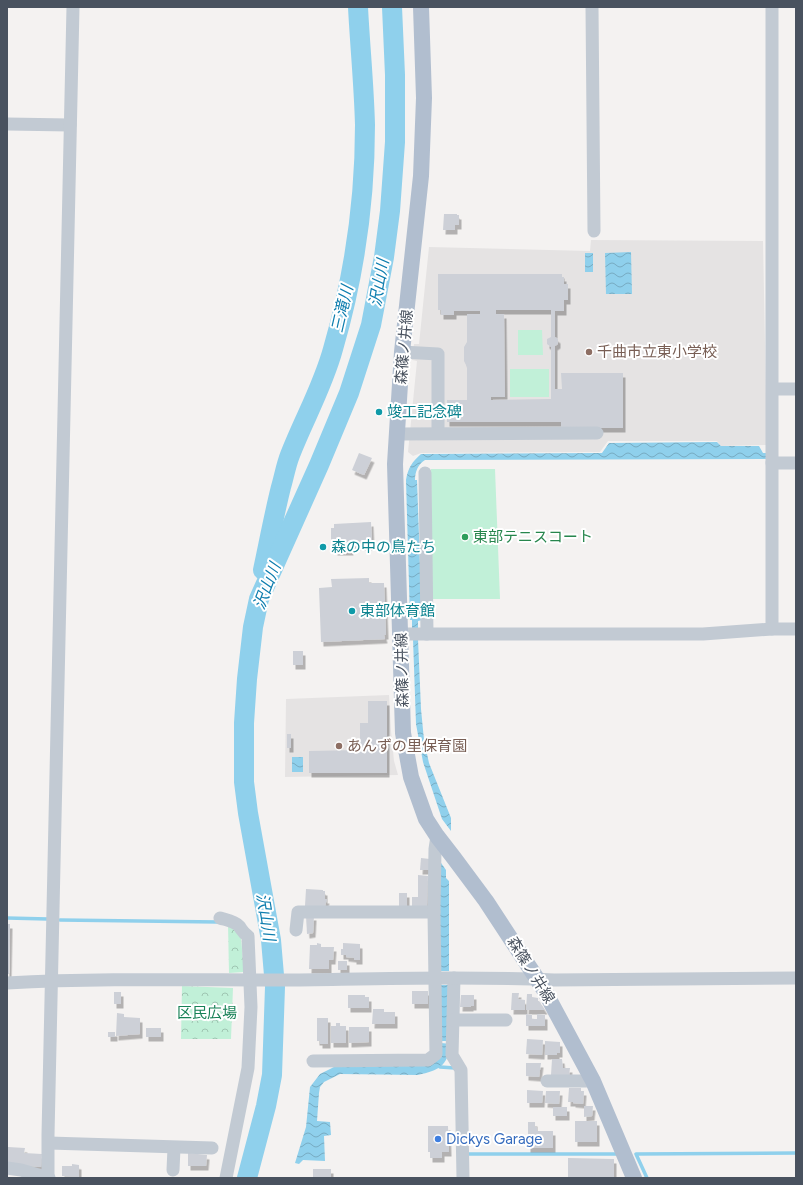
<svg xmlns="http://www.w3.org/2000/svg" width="803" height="1185" font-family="Figtree,'Noto Sans JP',sans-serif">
  <defs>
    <pattern id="forest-crowns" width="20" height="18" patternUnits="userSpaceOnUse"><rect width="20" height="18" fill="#c1f0d8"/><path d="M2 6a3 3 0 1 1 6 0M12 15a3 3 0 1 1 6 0" fill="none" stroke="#9fc5b2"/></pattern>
    <pattern id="water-waves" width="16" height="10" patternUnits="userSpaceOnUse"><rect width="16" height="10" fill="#8fd0ec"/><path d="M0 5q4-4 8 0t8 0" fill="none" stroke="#77abc2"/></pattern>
    <filter id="shadow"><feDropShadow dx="2.5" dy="4.5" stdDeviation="0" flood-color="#0004"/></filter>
  </defs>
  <rect width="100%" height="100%" fill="#f4f2f1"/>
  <g fill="#e5e3e3">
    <polygon points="591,240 763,241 767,445 721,446 717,441 608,441 600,452 421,453 413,456 408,452 417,361 412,360 414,344 419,344 429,247 590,251"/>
    <polygon points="389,695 391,731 394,761 398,775 285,777 286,699"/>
  </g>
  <g fill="url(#forest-crowns)">
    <polygon points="228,924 241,937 244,972 229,973"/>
    <polygon points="182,986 233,988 231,1039 181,1039"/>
  </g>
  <g fill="#c1f0d8">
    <polygon points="518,330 542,330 543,355 518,355"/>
    <rect x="510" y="369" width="39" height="28"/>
    <polygon points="431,469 495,469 500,599 432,599"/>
  </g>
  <g fill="url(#water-waves)">
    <polygon points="631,252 632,294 606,294 605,253"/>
    <rect x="585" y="253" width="8" height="19"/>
    <path d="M717,442L721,446H759L763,453H768V459L425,460C418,464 415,472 415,480H417L422,620L418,621V631H412V620H410L406,480C408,468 412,462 421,454L602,453L609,443Z"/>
    <polygon points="413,639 418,639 421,709 424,740 429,763 451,818 451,831 442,819 423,762 416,724"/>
    <rect x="292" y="757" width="11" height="15"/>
    <polygon points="439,860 446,870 446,878 449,881 449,971 439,971"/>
    <polygon points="440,985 451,985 450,1041 440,1041"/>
    <path d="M441,1043L451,1044C447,1067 439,1070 418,1075L340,1074L324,1082L320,1087L319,1093L317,1121L330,1122L331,1135L324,1136L325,1161L303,1160L299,1164L295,1163L306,1127L310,1087L320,1074L338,1065L426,1064Z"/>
  </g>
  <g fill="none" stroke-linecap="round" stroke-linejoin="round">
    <g stroke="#8fd0ec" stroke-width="3.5">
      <polyline points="7,918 48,919"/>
      <polyline points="60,920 218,922"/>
      <polyline points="440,1067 455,1068"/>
      <polyline points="465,1154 616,1154"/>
      <polyline points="647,1178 636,1154 796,1153"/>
    </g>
    <g stroke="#8fd0ec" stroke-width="20">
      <path d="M263,570C269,542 274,515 281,487C284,477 286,465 290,455C304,419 323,386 333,349C354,277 365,199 365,125C364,86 360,46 358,7"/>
      <polyline points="247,1178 266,1106 272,1075 275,987 271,940 248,813 244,782 244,723 247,679 253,627 259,599 319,465 349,393 371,325 384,257 390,211 395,142 395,75 392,7"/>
    </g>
  </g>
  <g fill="#cdd0d7" fill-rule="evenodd" filter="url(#shadow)">
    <polygon points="444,214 457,214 457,215 459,215 459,225 455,225 455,230 443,230"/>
    <path d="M438,274H562V277H564V284H568V300H564V311H555V337L558,339V344L555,346V389H562L561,373H623V428H561V422H447V400H467V367L464,361V347L467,342V314H480V311H454V315H441V310H438ZM496,310H551V337L547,339V344L551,347V399L491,400V397H505L504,314H496Z"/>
    <polygon points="359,453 372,458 364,475 352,470"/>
    <polygon points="371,522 372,546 351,546 351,551 335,551 334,545 331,545 331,528 334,528 334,524"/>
    <polygon points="369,578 369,583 384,583 386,635 384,635 385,639 321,642 319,588 332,587 331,579"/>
    <rect x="293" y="651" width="10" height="14"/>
    <polygon points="368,701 387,701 387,773 309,773 309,751 360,750 360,723 368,723"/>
    <rect x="287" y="734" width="4" height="14"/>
    <polygon points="421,858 430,859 429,870 420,870"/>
    <polygon points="418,875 428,876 427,906 412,906 412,897 418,897"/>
    <polygon points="306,889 323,890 323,891 325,891 325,899 327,899 325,906 305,906"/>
    <rect x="399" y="893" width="8" height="13"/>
    <polygon points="306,916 314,916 313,933 307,934"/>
    <polygon points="7,924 10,924 9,974 7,974"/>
    <polygon points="317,943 321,944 321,947 334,947 333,960 329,960 329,969 309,969 310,945 317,945"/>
    <polygon points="343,943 360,944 360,960 354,960 354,958 346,957 346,955 341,955 341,949 343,949"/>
    <rect x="338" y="961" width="9" height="9"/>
    <rect x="412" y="991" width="16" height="13"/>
    <rect x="114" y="992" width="7" height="12"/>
    <polygon points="512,993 519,993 518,999 525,1000 525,1010 511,1010"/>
    <polygon points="527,994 532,994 532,997 538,998 538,1001 539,1001 545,1010 526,1010"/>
    <polygon points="348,995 365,995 365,997 369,997 369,1008 348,1008"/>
    <polygon points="461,995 474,995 474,1006 471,1006 471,1007 460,1007"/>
    <polygon points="373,1009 384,1009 384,1012 395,1012 395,1024 372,1024"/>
    <polygon points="117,1013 124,1014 124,1017 140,1018 140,1034 116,1036"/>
    <polygon points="526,1014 532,1015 532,1019 537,1019 537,1014 545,1015 545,1026 526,1026"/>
    <polygon points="317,1018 328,1018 328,1044 320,1044 320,1041 317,1041"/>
    <polygon points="336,1023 340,1023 340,1026 346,1026 346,1043 331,1043 331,1026 336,1026"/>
    <polygon points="349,1027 369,1027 369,1042 349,1043"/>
    <rect x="146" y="1028" width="15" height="9"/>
    <rect x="108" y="1032" width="7" height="5"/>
    <polygon points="527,1039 543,1040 542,1055 526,1054"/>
    <polygon points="545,1041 560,1042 560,1053 557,1053 557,1055 545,1055"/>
    <polygon points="552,1059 562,1059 563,1068 570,1068 569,1076 551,1075"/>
    <polygon points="526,1063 541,1063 539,1077 526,1076"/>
    <polygon points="569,1088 581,1088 581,1091 584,1091 583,1104 573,1103 573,1102 568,1102"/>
    <polygon points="527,1090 543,1091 542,1103 527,1103"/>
    <polygon points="546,1091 560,1091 559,1104 545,1103"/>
    <polygon points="584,1106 593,1106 592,1116 584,1117"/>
    <rect x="553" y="1107" width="14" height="9"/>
    <rect x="575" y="1121" width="22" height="21"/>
    <polygon points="528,1122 535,1122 535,1127 537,1127 537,1131 553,1131 553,1148 528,1148"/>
    <polygon points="428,1126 448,1126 449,1152 442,1152 442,1158 430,1158 430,1152 428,1152"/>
    <polygon points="8,1147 25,1148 24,1153 42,1154 41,1167 13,1165 7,1162"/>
    <polygon points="188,1153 207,1155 206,1166 188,1166"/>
    <polygon points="568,1158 614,1159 614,1178 568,1177"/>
    <polygon points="72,1164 79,1165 79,1177 62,1176 62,1166 72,1166"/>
    <rect x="313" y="1169" width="18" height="9"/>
  </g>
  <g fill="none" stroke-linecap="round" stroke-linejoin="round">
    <g stroke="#c2cad3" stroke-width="13">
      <polyline points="592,7 594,231"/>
      <polyline points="7,124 70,125"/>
      <polyline points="402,352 438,354 438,433"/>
      <polyline points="773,389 796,389"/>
      <polyline points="397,434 597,433"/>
      <polyline points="772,463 796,463"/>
      <polyline points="425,473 427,634"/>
      <polyline points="772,629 772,7"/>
      <polyline points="401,634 703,634 772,629 796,629"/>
      <path d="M220,918C226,920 234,921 239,926C242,930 243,933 248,936L251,1007L248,1068L226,1178"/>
      <polyline points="296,930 298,912 434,912"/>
      <polyline points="454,978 452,1055 461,1070 463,1178"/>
      <path d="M7,983C99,978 190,980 282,980C372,979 463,976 554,980L796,978"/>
      <polyline points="453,1020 506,1020"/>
      <polyline points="313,1061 428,1060 436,1054 434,912 435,849 437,836"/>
      <polyline points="547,1081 593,1081"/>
      <polyline points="49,1143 212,1148"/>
      <polyline points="7,1168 21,1170 49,1178"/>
      <polyline points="173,1170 174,1148"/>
      <polyline points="48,1177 48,1135 73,7"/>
    </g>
    <polyline stroke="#b1becf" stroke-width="16" points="421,7 424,98 421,176 402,352 395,464 403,733 411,777 426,819 437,836 454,858 486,901 543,988 593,1081 634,1178"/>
  </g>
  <g fill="#8d6e63" stroke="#fff" stroke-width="1.5">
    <circle cx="589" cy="352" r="4"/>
    <circle cx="339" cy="746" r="4"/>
  </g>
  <g fill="#0f9aa8" stroke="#fff" stroke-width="1.5">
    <circle cx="379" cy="412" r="4"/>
    <circle cx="323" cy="547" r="4"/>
    <circle cx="352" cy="611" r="4"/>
  </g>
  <circle fill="#2e9e5b" stroke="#fff" stroke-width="1.5" cx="465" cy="537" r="4"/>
  <circle fill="#3f7fe0" stroke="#fff" stroke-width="1.5" cx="438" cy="1139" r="4"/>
  <g text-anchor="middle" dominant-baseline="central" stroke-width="4" stroke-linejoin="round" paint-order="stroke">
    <g font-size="15" fill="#49525f" stroke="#fff">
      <text transform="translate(404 347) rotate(-85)">森篠ノ井線</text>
      <text transform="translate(402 670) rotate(-91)">森篠ノ井線</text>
      <text transform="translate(531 970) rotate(58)">森篠ノ井線</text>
    </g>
    <g font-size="15" fill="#785e54" stroke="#fff" text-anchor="start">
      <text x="597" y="352">千曲市立東小学校</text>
      <text x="347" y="746">あんずの里保育園</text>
    </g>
    <g font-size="15" fill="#0d838f" stroke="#fff" text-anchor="start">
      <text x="387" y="412">竣工記念碑</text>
      <text x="331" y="547">森の中の鳥たち</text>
      <text x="360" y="611">東部体育館</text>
    </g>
    <g font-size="15" fill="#27864d" stroke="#fff" text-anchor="start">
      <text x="473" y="537">東部テニスコート</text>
    </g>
    <g font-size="15" fill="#188257" stroke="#fff">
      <text x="207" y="1013">区民広場</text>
    </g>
    <g font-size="15" fill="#366cbe" stroke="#fff" text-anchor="start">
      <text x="446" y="1139">Dickys Garage</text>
    </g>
    <g font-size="16" font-style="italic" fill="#0d7dae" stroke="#fff">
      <text transform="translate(379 283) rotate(-80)">沢山川</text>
      <text transform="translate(342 309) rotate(-77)">三滝川</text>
      <text transform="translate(267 586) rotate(-69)">沢山川</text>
      <text transform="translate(266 917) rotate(81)">沢山川</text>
    </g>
  </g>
  <rect width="803" height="1185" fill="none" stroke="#49525f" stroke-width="16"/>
</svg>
